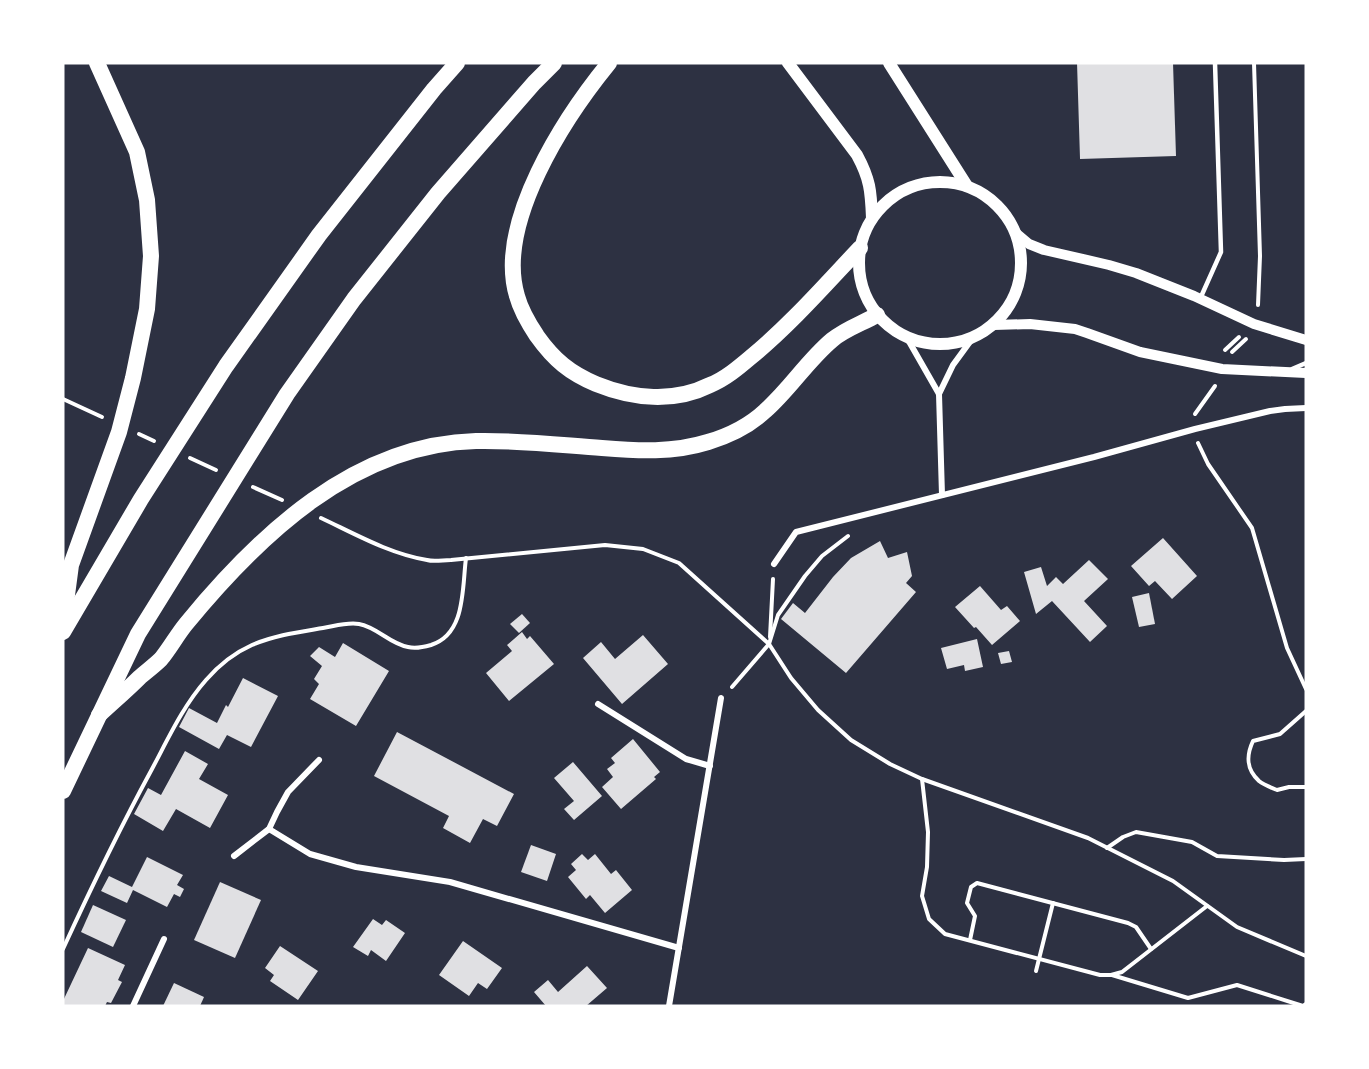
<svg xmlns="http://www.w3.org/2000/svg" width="1369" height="1069" font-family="'PT Sans Narrow',sans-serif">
  <rect width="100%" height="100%" fill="#2d3142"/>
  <g fill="#e0e0e3">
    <polygon points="1077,63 1173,63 1176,156 1080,159"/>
    <polygon points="1163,538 1197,576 1172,599 1155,581 1149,586 1131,566"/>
    <polygon points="880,541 888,558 907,552 912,576 906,583 916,592 846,673 781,619 793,603 805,613 833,577 851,558"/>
    <polygon points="1089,560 1108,579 1084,601 1107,626 1090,642 1052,601 1036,614 1024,572 1041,567 1047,586 1056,577 1063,584"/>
    <polygon points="980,586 1001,610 1007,606 1020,621 992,645 976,627 974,628 955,607"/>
    <polygon points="1149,593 1155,624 1139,627 1132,597"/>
    <polygon points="522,614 530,623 519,633 510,624"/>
    <polygon points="522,632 527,639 530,636 554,664 509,701 486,673 512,651 507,645"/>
    <polygon points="643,635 668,664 622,704 583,658 601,642 615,659"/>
    <polygon points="977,639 983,667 965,671 964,665 947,669 941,648"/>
    <polygon points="343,643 389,671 356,726 310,699 319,684 314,679 322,666 310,656 319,647 335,657"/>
    <polygon points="1009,651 1012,662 1001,664 998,653"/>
    <polygon points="243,678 278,696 251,747 227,735 219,749 179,727 189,708 217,723 226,705 228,707"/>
    <polygon points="397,732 514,794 497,826 483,819 470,843 443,828 449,816 374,776"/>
    <polygon points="633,739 660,772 654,777 656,779 621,809 602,787 613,777 607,769 615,763 611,758"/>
    <polygon points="185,751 208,764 199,779 228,795 210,828 176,809 163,831 134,814 148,788 161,795"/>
    <polygon points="573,762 602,796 574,820 564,809 574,801 554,778"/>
    <polygon points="531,845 556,854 547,881 521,872"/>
    <polygon points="582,854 588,860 595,854 611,874 616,870 632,890 605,913 590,895 586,899 568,877 576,870 571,864"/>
    <polygon points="147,857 183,875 177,885 184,889 180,897 174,894 167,907 133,890 127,903 101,891 109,876 132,887"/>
    <polygon points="220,882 261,900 235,958 194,940"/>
    <polygon points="93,905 126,920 113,947 81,932"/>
    <polygon points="373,919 382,925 386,920 405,933 386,961 371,950 368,956 353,947"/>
    <polygon points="463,941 502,968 487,989 478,983 469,996 439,975"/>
    <polygon points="280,946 318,971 298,1000 270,981 274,975 265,968"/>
    <polygon points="88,948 125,965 118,980 122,982 111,1003 107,1002 105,1006 63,1006 63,1001"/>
    <polygon points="587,966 607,988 586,1006 546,1006 534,992 548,980 558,992"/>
    <polygon points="174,983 204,997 200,1006 163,1006"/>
  </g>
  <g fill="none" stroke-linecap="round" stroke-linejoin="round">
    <g stroke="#fff" stroke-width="4">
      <polyline points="1254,63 1260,256 1258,305"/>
      <polyline points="1225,350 1239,337"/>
      <polyline points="1232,352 1246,339"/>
      <polyline points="63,399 102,417"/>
      <polyline points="1195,414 1215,386"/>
      <polyline points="139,434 154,441"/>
      <polyline points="1198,443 1208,464 1252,528 1287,648 1306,689"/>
      <polyline points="190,458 216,470"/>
      <polyline points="253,487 282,500"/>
      <path d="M321,518C355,534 390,554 427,560C434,562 443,560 451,560L605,545L643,549L679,563L769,644L791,678L818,710L851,740L890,764L922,779L1088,838L1173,881L1237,927L1306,956"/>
      <polyline points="770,637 773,579"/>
      <polyline points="732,687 769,644 778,615 805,576 822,556 848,536"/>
      <path d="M1306,711L1280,734L1253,741C1246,756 1246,769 1259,781C1264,785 1272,788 1277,790L1289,787H1306"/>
      <polyline points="922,779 928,832 927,867 922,896 929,919 945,934 1100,975 1111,975 1122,972 1207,906"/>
      <polyline points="1107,848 1123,837 1136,832 1192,842 1217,856 1284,860 1306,859"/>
      <polyline points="970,940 975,916 967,903 971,887 977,883 1128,923 1136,927 1151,949"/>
      <path d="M63,949C91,888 120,828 152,769C168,739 183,706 206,680C219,665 234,653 252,645C275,635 299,632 323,628C335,626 347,622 359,624C377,627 390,644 408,647C416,649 424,647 431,645C466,634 462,588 466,558"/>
      <polyline points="1036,971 1053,903"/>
      <polyline points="1112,975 1188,998 1237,985 1303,1006 1306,1004"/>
    </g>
    <g stroke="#fff" stroke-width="4.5">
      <polyline points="1200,299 1221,252 1215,63"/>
      <polyline points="1292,369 1306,363"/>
    </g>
    <g stroke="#fff" stroke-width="6">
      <polyline points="907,338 939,394 942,495"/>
      <polyline points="939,394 953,365 972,339"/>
      <polyline points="774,564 796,532 1094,457 1195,429 1270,411 1285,409 1306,408"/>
      <polyline points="598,704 686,759 710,766"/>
      <polyline points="269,829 310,854 356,867 450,882 679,948"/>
      <polyline points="234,856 269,829 277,812 288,792 319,760"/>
      <polyline points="133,1006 164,939"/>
      <polyline points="669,1006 721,698"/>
    </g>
    <g stroke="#fff" stroke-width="10">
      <polyline points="1016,233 1029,244 1044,250 1109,265 1136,273 1194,296 1254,324 1306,340"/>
      <polyline points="994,325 1030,324 1075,329 1087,333 1140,352 1222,369 1306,373"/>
    </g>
    <g stroke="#fff" stroke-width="12">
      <path d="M788,63L857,155C870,179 871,191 872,218"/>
      <polyline points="889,63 967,186"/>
      <circle cx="940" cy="263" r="81"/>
    </g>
    <g stroke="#fff" stroke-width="16">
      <path d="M609,63C565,117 495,223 517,296C521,311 529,324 537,336C554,360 570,373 596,384C633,399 674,403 710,385C725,379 738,368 751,357C791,324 825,285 860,248"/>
      <polyline points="63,625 71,565 119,432 133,378 147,309 151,256 147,200 137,152 97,63"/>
      <polyline points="63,632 141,499 226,366 319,235 434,89 457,63"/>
      <path d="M99,715C113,702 127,690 140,677C147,671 155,665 161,659C170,648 177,635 186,624C259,535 354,444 476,441C518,440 560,445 602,448C638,451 673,453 708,442C728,436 750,425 765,411C790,389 807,361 832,340C845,329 863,323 877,315"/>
      <polyline points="63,791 138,634 287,394 354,299 438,193 534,83 554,63"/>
    </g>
  </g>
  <rect width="1369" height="1069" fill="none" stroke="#ffffff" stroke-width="129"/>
</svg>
